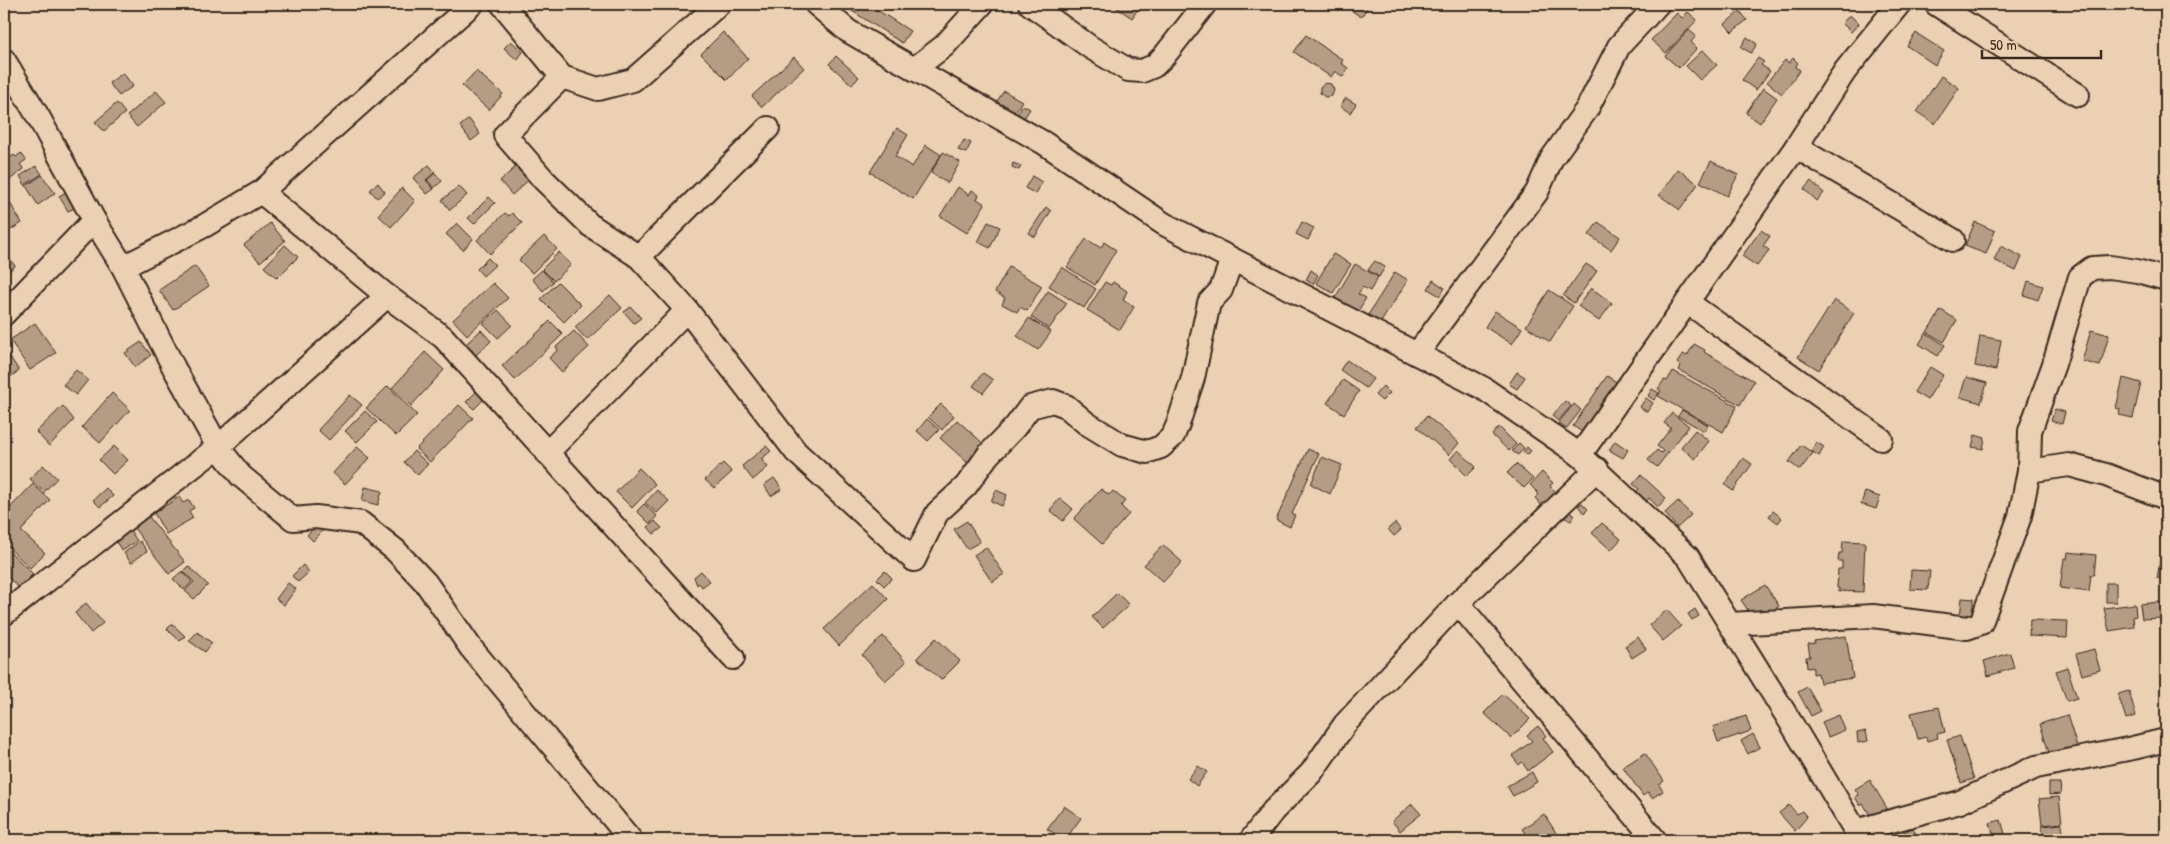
<svg xmlns="http://www.w3.org/2000/svg" width="2170" height="844" font-family="'Patrick Hand',sans-serif">
  <rect width="100%" height="100%" fill="#ecd0b3"/>
  <filter id="ink" filterUnits="userSpaceOnUse"><feTurbulence type="fractalNoise" baseFrequency=".02" numOctaves="2"/><feDisplacementMap in="SourceGraphic" scale="10" xChannelSelector="R" yChannelSelector="G"/><feConvolveMatrix kernelMatrix="1 2 1 2 8 2 1 2 1" color-interpolation-filters="sRGB"/></filter>
  <g filter="url(#ink)">
    <g fill="#b59d85" stroke="#3b2a1e">
      <polygon points="853,4 868,4 910,31 902,43 849,9"/>
      <polygon points="1111,4 1141,4 1132,18"/>
      <polygon points="1154,4 1165,4 1162,9"/>
      <polygon points="1342,4 1370,4 1361,17"/>
      <polygon points="1740,11 1747,20 1732,32 1725,24"/>
      <polygon points="1688,12 1697,20 1666,53 1651,40 1677,13 1682,18"/>
      <polygon points="1850,15 1859,24 1851,32 1842,23"/>
      <polygon points="1689,30 1696,36 1691,42 1697,48 1679,68 1665,56"/>
      <polygon points="723,32 748,58 727,80 701,54"/>
      <polygon points="1916,33 1944,51 1935,65 1907,46"/>
      <polygon points="1306,35 1343,60 1341,63 1348,68 1343,77 1335,71 1331,77 1294,52"/>
      <polygon points="1747,37 1757,44 1751,53 1741,47"/>
      <polygon points="511,41 523,52 517,60 504,48"/>
      <polygon points="1703,50 1717,65 1700,80 1686,66"/>
      <polygon points="836,56 859,77 852,85 829,64"/>
      <polygon points="794,57 804,68 762,107 752,96"/>
      <polygon points="1758,58 1764,62 1761,65 1770,71 1756,90 1742,80"/>
      <polygon points="1793,58 1798,63 1795,67 1800,70 1782,94 1767,82 1785,60 1789,63"/>
      <polygon points="476,71 503,94 489,110 462,86"/>
      <polygon points="123,73 133,86 119,96 109,83"/>
      <polygon points="1941,76 1959,88 1935,124 1917,112"/>
      <polygon points="1325,83 1331,84 1334,90 1332,96 1325,97 1320,93 1320,87"/>
      <polygon points="1763,88 1777,98 1760,123 1746,113"/>
      <polygon points="156,91 166,102 137,127 127,116"/>
      <polygon points="1004,91 1022,101 1016,111 1003,104 1001,107 995,104"/>
      <polygon points="1346,98 1356,104 1350,113 1340,106"/>
      <polygon points="117,103 125,113 104,131 95,122"/>
      <polygon points="1023,105 1030,109 1024,118 1017,114"/>
      <polygon points="469,119 480,134 471,141 460,126"/>
      <polygon points="897,128 908,135 895,156 912,167 926,145 941,155 913,199 870,172"/>
      <polygon points="964,140 971,143 966,153 958,150"/>
      <polygon points="943,152 960,162 948,183 931,173"/>
      <polygon points="21,153 26,160 20,164 24,169 4,184 4,162 14,155 16,157"/>
      <polygon points="1711,161 1738,175 1727,196 1700,182"/>
      <polygon points="520,163 532,177 512,195 500,181"/>
      <polygon points="1013,163 1021,166 1019,170 1012,167"/>
      <polygon points="429,165 435,172 426,180 434,189 427,194 413,178"/>
      <polygon points="36,166 42,174 25,185 20,176"/>
      <polygon points="1678,169 1698,184 1680,210 1659,195"/>
      <polygon points="435,173 442,181 434,188 427,180"/>
      <polygon points="42,175 55,193 38,205 26,186"/>
      <polygon points="1032,176 1042,182 1036,194 1025,188"/>
      <polygon points="1811,181 1824,193 1817,201 1804,189"/>
      <polygon points="378,183 385,192 377,198 370,190"/>
      <polygon points="459,186 467,195 450,210 442,200"/>
      <polygon points="958,187 969,195 972,190 979,195 977,199 985,204 967,233 940,216"/>
      <polygon points="402,188 415,201 391,227 378,215"/>
      <polygon points="66,192 75,208 68,211 59,196"/>
      <polygon points="4,193 22,223 4,234"/>
      <polygon points="489,197 495,203 474,224 468,218"/>
      <polygon points="1046,207 1051,211 1035,237 1029,233"/>
      <polygon points="505,213 509,216 512,213 522,223 490,254 477,240"/>
      <polygon points="988,222 1000,227 990,248 978,242"/>
      <polygon points="1302,222 1314,228 1308,240 1296,234"/>
      <polygon points="1598,222 1620,237 1611,250 1589,235"/>
      <polygon points="1975,222 1995,231 1986,254 1965,246"/>
      <polygon points="270,223 285,241 260,262 244,245"/>
      <polygon points="457,223 473,239 463,250 446,234"/>
      <polygon points="1761,230 1770,236 1763,246 1769,250 1757,266 1742,256"/>
      <polygon points="544,236 557,249 532,273 519,260"/>
      <polygon points="1086,239 1101,248 1104,242 1116,250 1095,285 1067,267"/>
      <polygon points="285,245 298,257 277,278 264,267"/>
      <polygon points="2001,246 2022,257 2016,271 1994,260"/>
      <polygon points="559,252 571,265 554,281 542,269"/>
      <polygon points="1333,254 1351,264 1333,293 1316,283"/>
      <polygon points="8,256 15,266 6,273 4,259"/>
      <polygon points="488,258 495,265 483,276 477,269"/>
      <polygon points="1375,261 1385,267 1379,277 1368,270"/>
      <polygon points="1355,264 1378,277 1370,291 1363,287 1358,294 1366,298 1355,316 1332,303"/>
      <polygon points="1586,264 1597,271 1574,303 1563,296"/>
      <polygon points="195,266 209,286 173,310 159,290"/>
      <polygon points="1009,267 1042,286 1027,311 1020,307 1017,312 1002,304 1005,298 995,292"/>
      <polygon points="1062,267 1096,289 1084,308 1049,286"/>
      <polygon points="542,270 553,282 543,291 532,279"/>
      <polygon points="1311,270 1318,275 1313,284 1306,280"/>
      <polygon points="1395,272 1408,280 1381,322 1368,315"/>
      <polygon points="1433,280 1445,288 1440,296 1428,289"/>
      <polygon points="2028,281 2043,286 2038,300 2024,295"/>
      <polygon points="558,282 581,305 564,322 541,299"/>
      <polygon points="1105,282 1111,285 1113,282 1127,291 1123,300 1134,307 1120,330 1087,310"/>
      <polygon points="493,283 508,298 467,335 453,320"/>
      <polygon points="1591,288 1612,303 1599,321 1578,306"/>
      <polygon points="1549,290 1573,306 1550,342 1526,326"/>
      <polygon points="1048,291 1067,303 1049,329 1031,317"/>
      <polygon points="610,295 622,308 587,340 575,327"/>
      <polygon points="1834,300 1854,313 1819,370 1798,357"/>
      <polygon points="631,307 641,318 634,323 624,312"/>
      <polygon points="498,310 512,325 498,338 483,323"/>
      <polygon points="1941,310 1957,320 1944,342 1927,332"/>
      <polygon points="1495,311 1522,328 1512,344 1485,327"/>
      <polygon points="1029,318 1051,332 1038,350 1017,336"/>
      <polygon points="550,321 563,334 515,380 502,366"/>
      <polygon points="35,323 56,353 30,370 10,340"/>
      <polygon points="481,330 491,341 476,355 466,344"/>
      <polygon points="2091,330 2109,335 2100,366 2082,361"/>
      <polygon points="574,331 589,347 562,372 549,358 558,350 556,347"/>
      <polygon points="1926,333 1945,345 1938,356 1919,344"/>
      <polygon points="1980,336 2001,340 1996,370 1975,366"/>
      <polygon points="141,342 151,355 135,367 125,353"/>
      <polygon points="1694,344 1705,350 1704,352 1754,381 1740,405 1679,370 1681,366 1677,363 1683,354 1687,356"/>
      <polygon points="5,349 19,371 4,381 4,350"/>
      <polygon points="425,352 444,370 411,406 392,388"/>
      <polygon points="1347,360 1373,379 1366,388 1340,370"/>
      <polygon points="1930,367 1943,375 1927,400 1914,392"/>
      <polygon points="76,370 88,380 76,395 63,385"/>
      <polygon points="1673,371 1737,406 1723,432 1658,396 1661,391 1658,389 1664,380 1667,381"/>
      <polygon points="1517,372 1525,377 1517,389 1509,384"/>
      <polygon points="983,373 993,380 983,393 973,386"/>
      <polygon points="1607,376 1621,385 1587,435 1573,426"/>
      <polygon points="1966,377 1987,383 1981,403 1960,397"/>
      <polygon points="2123,378 2141,383 2133,418 2119,415 2120,409 2116,408"/>
      <polygon points="1343,380 1359,391 1344,414 1327,403"/>
      <polygon points="388,386 417,415 396,436 366,408"/>
      <polygon points="1383,386 1390,393 1382,401 1375,395"/>
      <polygon points="1652,389 1659,393 1654,400 1648,396"/>
      <polygon points="477,391 485,398 474,409 466,402"/>
      <polygon points="112,393 130,410 100,443 82,427"/>
      <polygon points="350,395 362,405 329,440 318,430"/>
      <polygon points="1646,398 1653,403 1647,412 1640,407"/>
      <polygon points="1565,401 1571,406 1558,421 1552,416"/>
      <polygon points="941,404 954,416 942,430 928,417"/>
      <polygon points="1574,404 1581,410 1566,429 1558,423"/>
      <polygon points="459,405 473,418 430,462 416,449"/>
      <polygon points="63,406 74,420 49,446 36,432"/>
      <polygon points="2055,409 2065,412 2062,424 2051,421"/>
      <polygon points="1682,410 1708,425 1704,431 1678,416"/>
      <polygon points="365,411 377,422 357,442 345,431"/>
      <polygon points="1672,413 1689,426 1657,467 1648,460 1657,450 1661,453 1663,451 1657,446 1671,428 1664,423"/>
      <polygon points="1427,416 1459,443 1449,455 1417,427"/>
      <polygon points="927,419 939,430 928,441 917,431"/>
      <polygon points="957,420 986,446 969,464 940,438"/>
      <polygon points="4,426 9,432 4,436"/>
      <polygon points="1499,427 1516,444 1509,451 1492,435"/>
      <polygon points="1695,430 1709,441 1695,459 1681,447"/>
      <polygon points="1975,435 1985,438 1983,449 1972,447"/>
      <polygon points="1615,441 1628,450 1623,458 1609,450"/>
      <polygon points="1816,442 1824,447 1819,456 1811,451"/>
      <polygon points="1519,443 1524,448 1518,455 1512,451"/>
      <polygon points="1801,445 1813,453 1800,470 1789,462"/>
      <polygon points="114,446 128,460 113,474 99,460"/>
      <polygon points="766,446 771,451 761,459 768,467 753,480 742,466"/>
      <polygon points="357,447 370,458 345,484 333,473"/>
      <polygon points="1527,447 1531,451 1527,455 1523,452"/>
      <polygon points="1308,449 1319,454 1292,514 1295,515 1290,527 1276,520"/>
      <polygon points="1458,450 1476,467 1467,476 1450,459"/>
      <polygon points="414,451 428,464 418,475 404,462"/>
      <polygon points="1322,457 1342,465 1330,494 1311,484"/>
      <polygon points="1743,458 1752,464 1733,491 1725,485"/>
      <polygon points="723,463 732,472 714,488 705,480"/>
      <polygon points="1516,464 1533,479 1524,488 1507,473"/>
      <polygon points="43,465 57,478 44,492 30,479"/>
      <polygon points="639,468 655,484 632,508 616,492"/>
      <polygon points="1542,472 1553,483 1550,486 1558,494 1544,508 1535,498 1539,494 1530,485"/>
      <polygon points="1641,475 1666,498 1658,507 1649,498 1646,502 1636,492 1639,489 1633,484"/>
      <polygon points="774,478 782,489 771,496 764,485"/>
      <polygon points="33,484 50,500 21,531 45,553 30,568 4,543 4,514"/>
      <polygon points="365,487 382,491 378,505 362,501"/>
      <polygon points="106,488 113,496 100,507 93,500"/>
      <polygon points="1101,489 1109,495 1113,491 1125,501 1121,506 1129,514 1102,544 1074,519"/>
      <polygon points="657,490 669,501 657,513 645,503"/>
      <polygon points="996,490 1007,495 1002,506 991,501"/>
      <polygon points="1865,492 1880,497 1876,509 1861,504"/>
      <polygon points="179,497 183,503 189,500 194,508 189,511 193,518 166,534 154,513"/>
      <polygon points="1060,498 1073,509 1063,521 1050,510"/>
      <polygon points="1678,501 1691,515 1677,528 1665,513"/>
      <polygon points="1582,503 1588,509 1584,513 1578,506"/>
      <polygon points="644,504 657,516 650,524 637,511"/>
      <polygon points="1773,511 1782,518 1778,523 1769,516"/>
      <polygon points="145,512 185,562 169,574 130,523"/>
      <polygon points="1569,512 1575,515 1571,521 1565,518"/>
      <polygon points="322,519 328,526 313,541 307,535"/>
      <polygon points="655,521 662,528 654,534 648,527"/>
      <polygon points="967,521 980,542 967,549 954,529"/>
      <polygon points="1395,523 1401,530 1394,536 1388,529"/>
      <polygon points="1602,523 1621,539 1611,550 1592,533"/>
      <polygon points="126,524 137,541 122,551 111,534"/>
      <polygon points="140,541 147,551 131,563 124,553"/>
      <polygon points="1843,541 1865,542 1863,592 1839,591 1839,588 1837,588 1838,569 1842,569 1842,561 1838,561 1839,553 1842,553"/>
      <polygon points="1163,545 1182,562 1163,582 1144,565"/>
      <polygon points="4,546 33,574 19,588 4,573"/>
      <polygon points="986,547 1004,574 992,582 974,555"/>
      <polygon points="2068,552 2096,555 2094,575 2091,575 2089,592 2060,588 2064,558 2067,559"/>
      <polygon points="2161,556 2166,557 2166,580 2157,578"/>
      <polygon points="303,565 309,572 298,582 292,576"/>
      <polygon points="188,566 208,585 194,599 185,591 194,582 183,571"/>
      <polygon points="1911,570 1930,571 1928,590 1910,589"/>
      <polygon points="182,571 192,582 184,590 173,579"/>
      <polygon points="701,571 710,581 702,587 699,583 697,585 694,577"/>
      <polygon points="885,571 892,578 884,586 877,579"/>
      <polygon points="288,583 296,589 284,605 276,599"/>
      <polygon points="873,583 888,599 839,646 824,629"/>
      <rect x="2106" y="583" width="10" height="19"/>
      <polygon points="1765,585 1779,606 1756,622 1741,600"/>
      <polygon points="1117,593 1129,605 1103,628 1092,617"/>
      <polygon points="1962,598 1974,599 1971,619 1960,617"/>
      <polygon points="2160,602 2161,618 2142,619 2140,604"/>
      <polygon points="86,603 103,623 91,633 75,613"/>
      <polygon points="2135,604 2136,616 2133,617 2134,627 2109,631 2104,608"/>
      <polygon points="1695,609 1699,616 1692,620 1688,614"/>
      <polygon points="1667,610 1681,626 1663,641 1649,625"/>
      <polygon points="2030,620 2068,621 2067,638 2029,636"/>
      <polygon points="172,624 185,636 180,641 167,629"/>
      <polygon points="197,632 212,643 205,652 189,641"/>
      <polygon points="883,636 906,662 885,681 862,655"/>
      <polygon points="1846,636 1853,678 1820,683 1818,673 1813,674 1813,667 1807,668 1806,657 1810,657 1808,644 1815,643 1814,641"/>
      <polygon points="1638,637 1646,649 1632,658 1625,646"/>
      <polygon points="936,638 960,661 941,680 917,658"/>
      <polygon points="2094,649 2100,670 2082,675 2076,654"/>
      <polygon points="2010,653 2014,668 1988,676 1984,661"/>
      <polygon points="2067,667 2077,698 2067,701 2056,671"/>
      <polygon points="1807,687 1821,711 1811,716 1798,692"/>
      <polygon points="2129,691 2136,716 2126,719 2118,694"/>
      <polygon points="1503,694 1530,719 1511,738 1484,713"/>
      <polygon points="1939,707 1945,732 1937,734 1938,738 1927,741 1926,737 1918,739 1911,713"/>
      <polygon points="1839,715 1845,730 1828,737 1822,722"/>
      <polygon points="2067,715 2078,750 2051,759 2040,724"/>
      <polygon points="1746,716 1751,731 1718,742 1713,727"/>
      <polygon points="1538,726 1546,736 1543,738 1553,752 1528,771 1522,762 1519,765 1512,756 1532,741 1527,735"/>
      <polygon points="1866,731 1868,741 1858,743 1857,733"/>
      <polygon points="1753,734 1760,747 1748,754 1741,741"/>
      <polygon points="1960,736 1974,779 1961,783 1947,740"/>
      <polygon points="1645,753 1664,781 1659,785 1663,791 1652,798 1648,792 1643,796 1623,767"/>
      <polygon points="1198,766 1207,772 1197,786 1188,779"/>
      <polygon points="1532,772 1537,782 1513,796 1507,786"/>
      <polygon points="1870,780 1888,810 1872,819 1863,803 1860,805 1855,797 1859,795 1855,789"/>
      <polygon points="2049,783 2060,783 2061,794 2049,795"/>
      <polygon points="2059,797 2062,823 2042,825 2039,799"/>
      <polygon points="1412,804 1421,814 1400,831 1392,821"/>
      <polygon points="1789,805 1797,814 1802,811 1807,817 1795,831 1779,813"/>
      <polygon points="1064,806 1081,818 1065,840 1047,829"/>
      <polygon points="1544,814 1560,839 1558,840 1530,840 1522,829"/>
      <polygon points="2001,820 2005,834 1994,838 1990,823"/>
      <polygon points="2062,824 2064,839 2043,840 2042,826"/>
      <polygon points="1913,828 1919,840 1905,840 1901,833"/>
      <polygon points="1897,830 1902,840 1880,840 1879,839"/>
    </g>
    <g fill="none" stroke-linecap="round" stroke-linejoin="round">
      <g stroke="#3b2a1e" stroke-width="26">
        <g id="minor">
          <polyline points="502,4 562,77 598,89 633,80 719,4"/>
          <polyline points="816,4 848,31 1044,143 1164,224 1483,388 1580,455 1688,557 1793,726 1861,840"/>
          <polyline points="1030,4 1090,47 1128,70 1142,71 1154,66 1165,55 1205,4"/>
          <polyline points="1936,4 2078,95"/>
          <polyline points="4,60 39,118 94,220 123,267 174,368 218,447 241,476 293,519 316,517 361,523 395,550 426,583 471,648 631,840"/>
          <polyline points="914,69 944,46 982,4"/>
          <polyline points="562,77 505,135 544,180 590,225 639,257"/>
          <polyline points="1796,147 1953,240"/>
          <polyline points="261,192 387,296 443,337 733,658"/>
          <polyline points="123,267 204,226 261,192 472,4"/>
          <polyline points="1687,302 1881,439"/>
          <polyline points="687,310 796,452 914,560 937,513 966,486 988,455 1015,427 1030,407 1053,401 1066,406 1086,423 1122,445 1147,452 1161,447 1173,436 1178,424 1193,378 1209,303 1221,290 1232,259"/>
          <polyline points="4,314 94,220"/>
          <polyline points="1417,354 1537,192 1552,158 1587,109 1619,46 1658,4"/>
          <polyline points="547,453 687,310 639,257 768,128"/>
          <polyline points="1580,455 1796,147 1845,71 1899,4"/>
          <polyline points="2029,471 2069,465 2106,475 2166,498"/>
          <polyline points="1458,603 1655,840"/>
          <polyline points="4,614 218,447 387,296"/>
          <polyline points="1730,624 1873,616 1967,628 1981,623 2020,516 2029,471 2030,431 2054,364 2080,277 2092,268 2110,267 2137,271 2166,279"/>
          <polyline points="1855,831 1960,802 2036,767 2133,748 2166,740"/>
          <polyline points="1251,840 1273,811 1311,773 1345,724 1458,603 1597,469"/>
        </g>
      </g>
      <use href="#minor" stroke="#ecd0b3" stroke-width="22"/>
    </g>
  </g>
  <rect width="2170" height="844" fill="none" stroke="#ecd0b3" stroke-width="20"/>
  <rect x="10" y="10" width="2150" height="824" fill="none" stroke="#3b2a1e" stroke-width="2" filter="url(#ink)"/>
  <path d="M1982 50v8h119v-8" fill="none" stroke="#3b2a1e" stroke-width="2.5"/>
  <text x="1990" y="50" font-size="15" fill="#3b2a1e" stroke="#ecd0b3" stroke-width="4" paint-order="stroke">50 m</text>
</svg>
